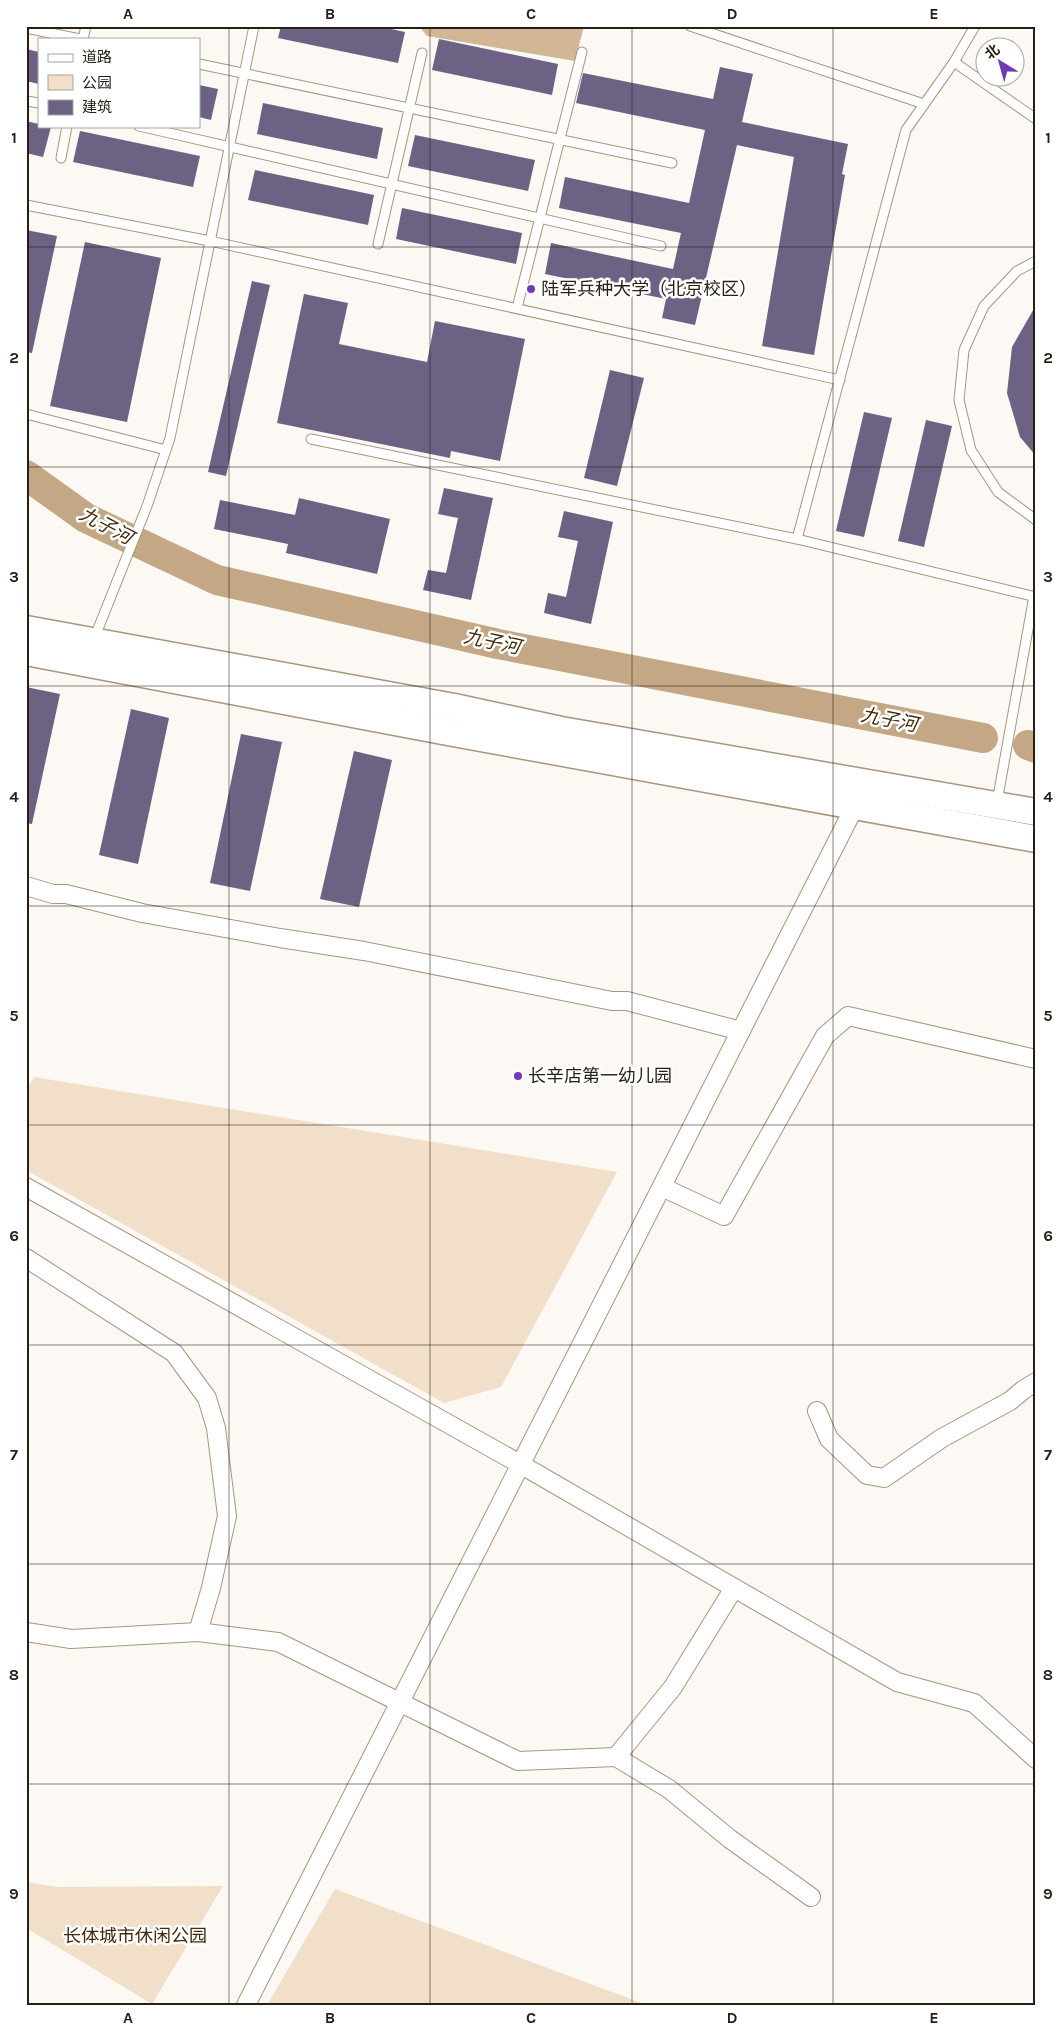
<svg xmlns="http://www.w3.org/2000/svg" width="1062" height="2031" font-family="Karla,'Noto Sans SC',sans-serif">
  <rect width="100%" height="100%" fill="#fcf8f3"/>
  <g fill="#f2dfc9">
    <polygon points="34,1077 617,1172 501,1387 444,1403 26,1170 26,1090"/>
    <polygon points="26,1882 57,1887 223,1886 152,2004 26,1928"/>
    <polygon points="335,1889 647,2005 267,2005"/>
  </g>
  <polygon fill="#d3b694" points="419,26 584,26 575,61 427,36"/>
  <g fill="none" stroke-linecap="round" stroke-linejoin="round">
    <g stroke="#c4a785" stroke-width="30">
      <polyline points="26,475 86,518 217,580 498,644 983,738"/>
      <polyline points="1028,745 1036,748"/>
    </g>
  </g>
  <g fill="#6d6184">
    <polygon points="281,26 377,26 405,32 398,63 278,38"/>
    <polygon points="439,39 558,64 552,95 432,70"/>
    <polygon points="26,49 39,52 39,84 26,81"/>
    <polygon points="720,67 753,74 742,122 848,144 842,174 845,175 814,355 762,346 794,157 737,145 695,325 662,318 666,299 545,274 551,243 673,269 681,233 559,208 565,177 689,203 705,130 576,103 583,73 713,99"/>
    <polygon points="199,85 218,89 211,120 199,117"/>
    <polygon points="263,103 383,128 377,159 257,134"/>
    <polygon points="26,121 39,124 39,126 51,127 43,157 26,153"/>
    <polygon points="80,131 200,156 193,187 73,162"/>
    <polygon points="415,135 535,160 528,191 408,166"/>
    <polygon points="255,170 374,195 368,225 248,200"/>
    <polygon points="402,208 522,233 516,264 396,239"/>
    <polygon points="26,230 57,236 32,353 26,352"/>
    <polygon points="85,242 161,258 127,422 50,406"/>
    <polygon points="252,281 270,285 226,476 208,472"/>
    <polygon points="304,294 348,303 339,344 427,362 435,321 525,339 500,461 451,451 450,458 277,423"/>
    <polygon points="1036,305 1036,456 1020,437 1007,393 1012,347"/>
    <polygon points="610,370 644,378 617,486 584,478"/>
    <polygon points="864,412 892,418 864,537 836,531"/>
    <polygon points="926,420 952,426 924,547 898,541"/>
    <polygon points="444,488 493,498 471,600 423,590 428,570 446,573 458,518 438,514"/>
    <polygon points="299,498 390,519 377,574 286,553 288,544 214,529 220,500 295,515"/>
    <polygon points="564,511 613,522 591,624 544,613 548,593 566,597 578,541 558,537"/>
    <polygon points="26,687 60,694 32,824 26,823"/>
    <polygon points="131,709 169,718 138,864 99,855"/>
    <polygon points="241,734 282,742 250,891 210,883"/>
    <polygon points="354,751 392,760 359,907 320,899"/>
  </g>
  <g fill="none" stroke-linecap="round" stroke-linejoin="round">
    <g stroke="#a9957d" stroke-width="11">
      <g id="service">
        <polyline points="690,26 924,104"/>
        <polyline points="26,28 80,39"/>
        <polyline points="83,39 86,26"/>
        <polyline points="954,62 1036,119"/>
        <polyline points="199,64 672,163"/>
        <polyline points="26,101 39,103"/>
        <polyline points="139,126 661,246"/>
        <polyline points="61,158 67,126"/>
        <polyline points="26,205 210,241 840,380"/>
        <polyline points="378,244 422,53"/>
        <polyline points="1036,261 1017,271 984,306 964,350 959,400 971,450 998,492 1036,520"/>
        <polyline points="517,308 582,52"/>
        <polyline points="26,414 166,450"/>
        <polyline points="311,439 797,539 1036,597"/>
        <polyline points="797,539 906,130 954,62 975,26"/>
        <polyline points="94,639 147,506 170,438 254,26"/>
        <polyline points="997,802 1034,596"/>
      </g>
    </g>
    <g stroke="#a9957d" stroke-width="20">
      <g id="minor">
        <polyline points="26,886 53,894 66,894 142,913 280,938 364,951 612,1001 627,1001 741,1031"/>
        <polyline points="26,1187 520,1464 897,1682 974,1703 1036,1759"/>
        <polyline points="662,1187 724,1216 825,1036 848,1016 1036,1059"/>
        <polyline points="26,1258 174,1353 207,1398 216,1428 227,1516 211,1588 198,1632"/>
        <polyline points="817,1411 829,1439 867,1475 884,1478 942,1438 1010,1401 1023,1390 1036,1382"/>
        <polyline points="26,1632 71,1639 198,1632 278,1642 518,1761 616,1757 669,1789 730,1839 811,1897"/>
        <polyline points="616,1757 673,1687 734,1588"/>
        <polyline points="246,2005 855,806"/>
      </g>
    </g>
    <g stroke="#a9957d" stroke-width="29">
      <g id="primary">
        <polyline points="26,629 454,707 561,730 1036,812"/>
        <polyline points="26,652 448,732 1036,839"/>
      </g>
    </g>
    <use href="#service" stroke="#fff" stroke-width="9"/>
    <use href="#minor" stroke="#fff" stroke-width="18"/>
    <use href="#primary" stroke="#fff" stroke-width="26"/>
  </g>
  <path fill="none" stroke="#271f16" stroke-width="1" stroke-opacity="0.55" d="M229,26V2005M430,26V2005M632,26V2005M833,26V2005M26,247H1036M26,467H1036M26,686H1036M26,906H1036M26,1125H1036M26,1345H1036M26,1564H1036M26,1784H1036"/>
  <g fill="#703bb2" stroke="#fff" stroke-width="2">
    <circle cx="531" cy="289" r="5"/>
    <circle cx="518" cy="1076" r="5"/>
  </g>
  <g text-anchor="middle" dominant-baseline="central" stroke-width="5" stroke-linejoin="round" paint-order="stroke">
    <g font-size="18" fill="#271f16" stroke="#fff" text-anchor="start">
      <text x="541" y="289">陆军兵种大学（北京校区）</text>
      <text x="528" y="1076">长辛店第一幼儿园</text>
    </g>
    <g font-size="18" fill="#402a0e" stroke="#fff">
      <text x="135" y="1936">长体城市休闲公园</text>
    </g>
    <g font-size="19" font-style="italic" fill="#402a0e" stroke="#fff">
      <text transform="translate(106 526) rotate(28)">九子河</text>
      <text transform="translate(492 642) rotate(12)">九子河</text>
      <text transform="translate(889 720) rotate(11)">九子河</text>
    </g>
  </g>
  <rect width="1062" height="2031" fill="none" stroke="#ffffff" stroke-width="55"/>
  <rect x="38" y="38" width="162" height="90" fill="#ffffff" stroke="#a9a5a2"/>
  <rect x="48" y="54" width="25" height="8" fill="#ffffff" stroke="#a9a5a2"/>
  <text x="82" y="62" font-size="15" fill="#271f16">道路</text>
  <rect x="48" y="75" width="25" height="15" fill="#f2dfc9" stroke="#a9a5a2"/>
  <text x="82" y="88" font-size="15" fill="#271f16">公园</text>
  <rect x="48" y="100" width="25" height="15" fill="#6d6184" stroke="#a9a5a2"/>
  <text x="82" y="112" font-size="15" fill="#271f16">建筑</text>
  <g transform="translate(1000 62) rotate(323)"><circle r="24" fill="#ffffff" stroke="#a9a5a2"/>
  <path d="M0-4L9 19L0 12L-9 19Z" fill="#703bb2"/>
  <text y="-8" font-size="14" font-weight="bold" text-anchor="middle" fill="#271f16">北</text>
  </g>
  <rect x="28" y="28" width="1006" height="1976" fill="none" stroke="#271f16" stroke-width="2"/>
  <g font-size="16" text-anchor="middle" font-weight="bold" fill="#271f16">
    <text x="128" y="19">A</text>
    <text x="330" y="19">B</text>
    <text x="531" y="19">C</text>
    <text x="732" y="19">D</text>
    <text x="934" y="19">E</text>
    <text x="14" y="143">1</text>
    <text x="1048" y="143">1</text>
    <text x="14" y="363">2</text>
    <text x="1048" y="363">2</text>
    <text x="14" y="582">3</text>
    <text x="1048" y="582">3</text>
    <text x="14" y="802">4</text>
    <text x="1048" y="802">4</text>
    <text x="14" y="1021">5</text>
    <text x="1048" y="1021">5</text>
    <text x="14" y="1241">6</text>
    <text x="1048" y="1241">6</text>
    <text x="14" y="1460">7</text>
    <text x="1048" y="1460">7</text>
    <text x="14" y="1680">8</text>
    <text x="1048" y="1680">8</text>
    <text x="14" y="1899">9</text>
    <text x="1048" y="1899">9</text>
    <text x="128" y="2023">A</text>
    <text x="330" y="2023">B</text>
    <text x="531" y="2023">C</text>
    <text x="732" y="2023">D</text>
    <text x="934" y="2023">E</text>
  </g>
</svg>
